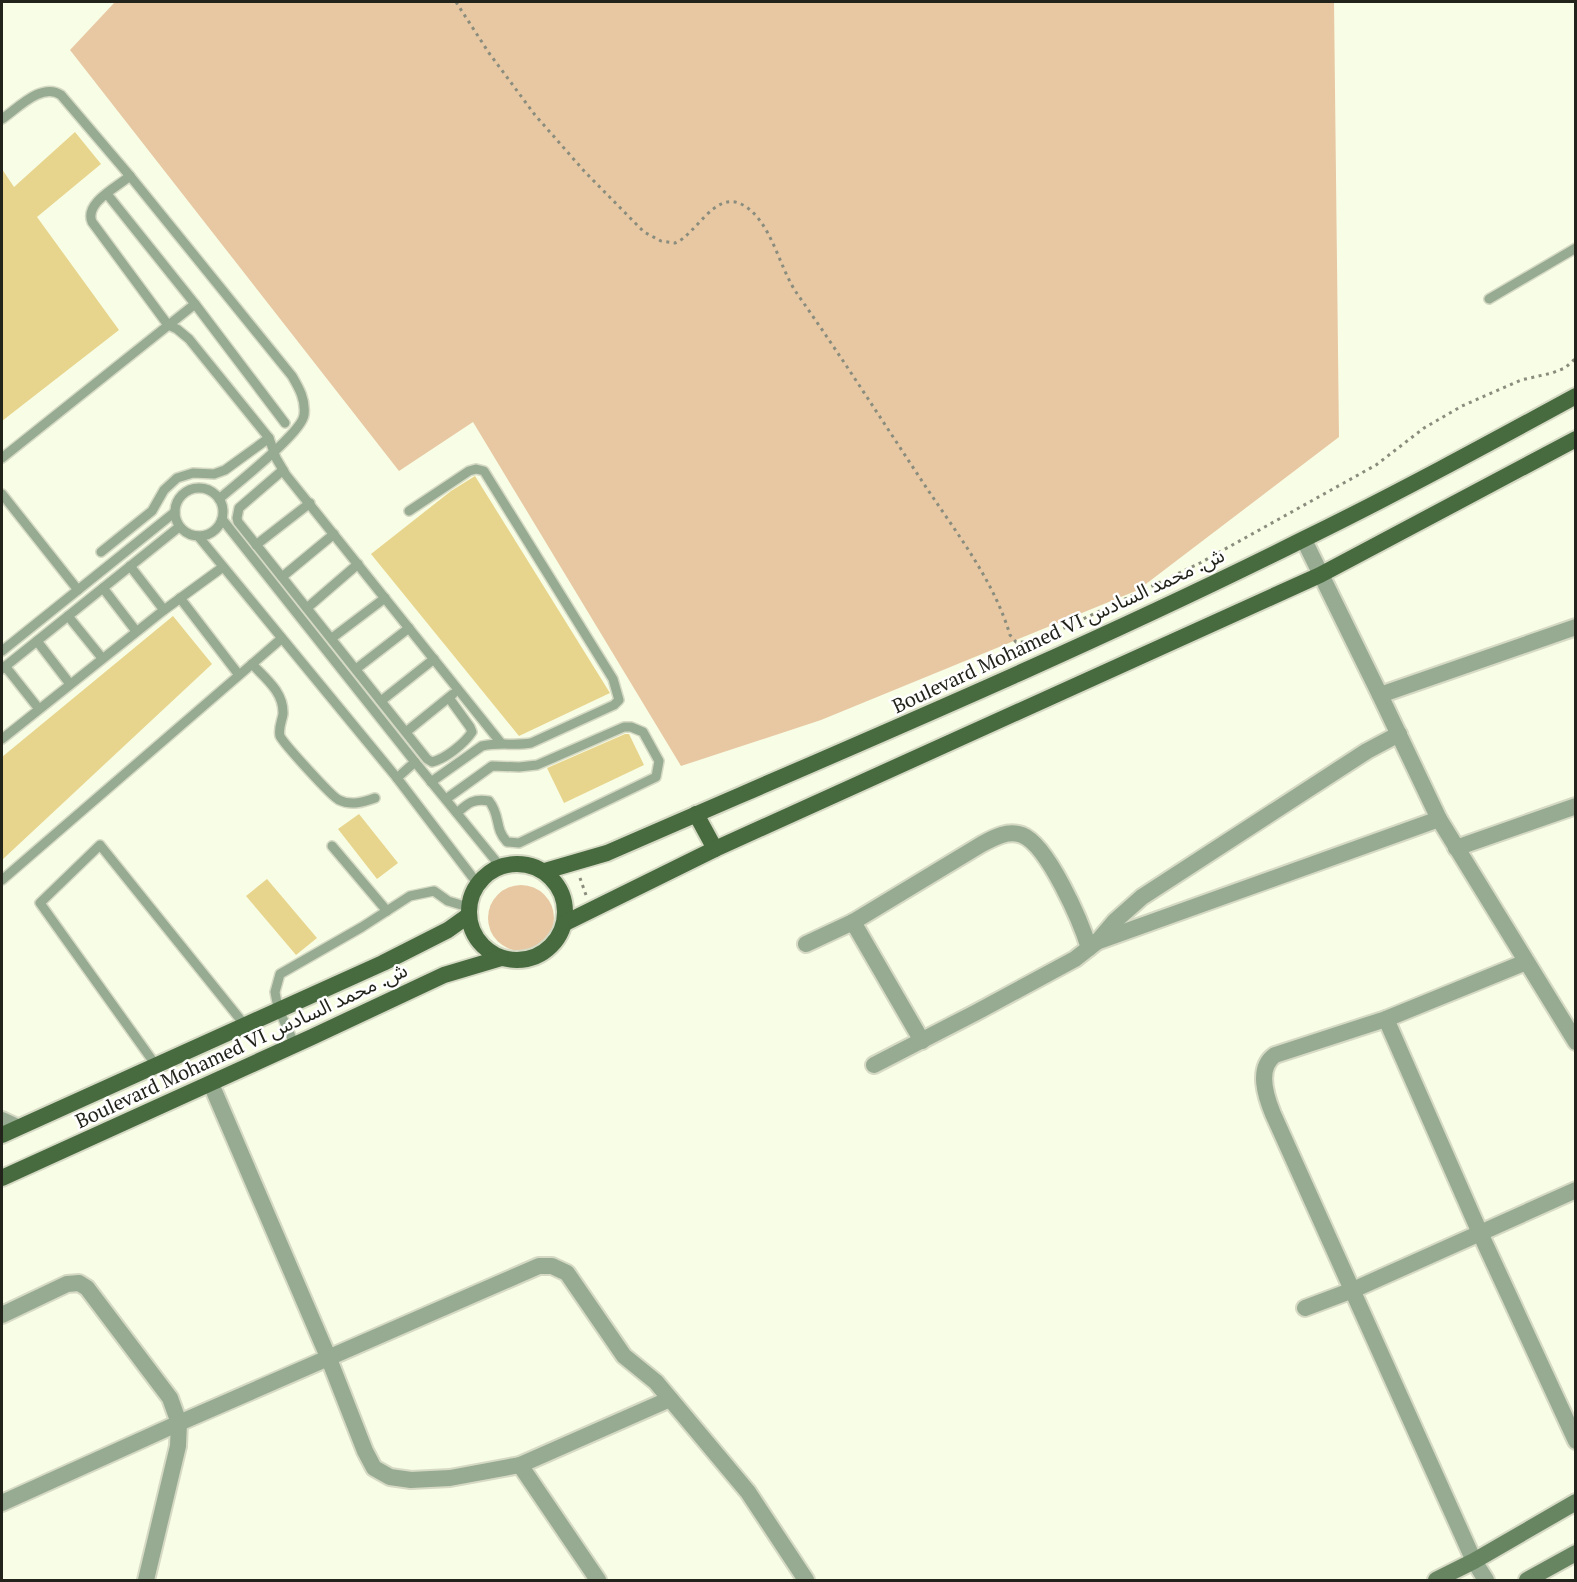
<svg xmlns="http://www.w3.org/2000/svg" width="1577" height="1582" font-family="'PT Serif','Noto Sans Arabic',serif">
  <rect width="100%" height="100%" fill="#f8fde5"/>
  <g fill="#e7c8a3">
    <polygon points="115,2 1334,2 1339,437 1138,590 821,720 681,766 473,422 399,471 70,50"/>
    <circle cx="521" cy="918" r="33"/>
  </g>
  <g fill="#e8d58d">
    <polygon points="75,132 101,164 37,217 119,330 2,421 2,169 14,187"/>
    <polygon points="475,476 610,693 519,736 371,554 451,491"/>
    <polygon points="173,616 212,664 2,860 2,757"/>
    <polygon points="625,734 629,734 644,765 564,803 547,768"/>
    <polygon points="359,814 398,863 377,879 338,829"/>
    <polygon points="267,879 317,938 296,955 246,896"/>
  </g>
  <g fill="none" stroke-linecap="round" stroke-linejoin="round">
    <g stroke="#d6dac5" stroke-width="12">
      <g id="service">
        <path d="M2,119C18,108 42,82 61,95L130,176L292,376C299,388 306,400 304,415C302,433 236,484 219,499"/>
        <path d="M130,176C117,187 84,203 92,222L168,325L177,329L189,339L269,438L276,458L286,475L501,743"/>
        <polyline points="107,194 195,304 285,423"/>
        <polyline points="1489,299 1576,248"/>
        <polyline points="2,458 195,304"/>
        <path d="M283,470L239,508L237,518L238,522L427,759L432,762C445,759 464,744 472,732L470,727L449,698"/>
        <circle cx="199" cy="512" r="24"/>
        <polyline points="2,494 78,590"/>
        <path d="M409,511L469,471L476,469L484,471L613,679L619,700L614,705L531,743C515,746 499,742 482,746L431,782"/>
        <polyline points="222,519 415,762 500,866"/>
        <polyline points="198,536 397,778 477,883"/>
        <polyline points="256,545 310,503"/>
        <polyline points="101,552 152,511 164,490 177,478 193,473 214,474 225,470 269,438"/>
        <polyline points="130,566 164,610"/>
        <polyline points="282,577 334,534"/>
        <polyline points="103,588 136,631"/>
        <polyline points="180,598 239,675"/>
        <polyline points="307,608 358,564"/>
        <polyline points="68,616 102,658"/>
        <polyline points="332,638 385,598"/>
        <polyline points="37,641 70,684"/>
        <polyline points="2,651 175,512"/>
        <path d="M252,664C265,678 284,692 283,714C282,721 278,728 280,736C283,743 332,797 339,800C351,806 364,802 375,798"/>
        <polyline points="5,666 39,709"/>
        <polyline points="2,669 179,527"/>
        <polyline points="356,669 409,628"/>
        <polyline points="381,701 434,659"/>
        <polyline points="406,732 453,694"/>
        <polyline points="2,739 164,610 223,567"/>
        <polyline points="397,778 415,762"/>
        <path d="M446,799L492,766L519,767L537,765L624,727H631L643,732L659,761L656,777L519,843L507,842C494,828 501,816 489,801C474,798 468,803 457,813"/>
        <polyline points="332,846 387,911"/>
        <polyline points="2,880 281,639"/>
        <polyline points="295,1045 278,1008 275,992 280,974 362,927 410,896 434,891 448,901 468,907"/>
        <polyline points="155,1064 40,903 100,845 244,1024"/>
      </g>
    </g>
    <g stroke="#d6dac5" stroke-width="20">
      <g id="minor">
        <polyline points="1304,540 1380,695 1439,819 1576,1042"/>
        <polyline points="1380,695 1576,627"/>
        <polyline points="1456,848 1576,806"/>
        <polyline points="853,922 922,1041"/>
        <polyline points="1099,941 1439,819"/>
        <path d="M806,944L853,922L982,844C995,837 1008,830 1022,835C1048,845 1081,922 1089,948"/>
        <polyline points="1386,1019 1480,1233 1576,1441"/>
        <polyline points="874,1065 975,1013 1075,959 1098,941 1115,921 1142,897 1367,751 1399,734"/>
        <polyline points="211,1084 329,1359 365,1451 374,1468 390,1477 411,1480 450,1478 520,1465 670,1399"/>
        <polyline points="1305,1308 1353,1290 1576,1190"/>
        <polyline points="2,1315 67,1284 79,1283 87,1288 170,1398 179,1423 178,1446 146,1580"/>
        <polyline points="520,1465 598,1580"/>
        <polyline points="2,1503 179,1423 539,1266 552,1266 567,1273 624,1356 656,1382 748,1492 806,1580"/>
        <path d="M1486,1580L1474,1561L1273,1114C1266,1097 1256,1068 1275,1055L1386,1019L1526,962"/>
      </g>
    </g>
    <g stroke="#d6dac5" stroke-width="20">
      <polyline id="tertiary" points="2,1120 17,1127"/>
    </g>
    <g stroke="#d6dac5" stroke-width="20">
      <g id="secondary">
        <polyline points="1436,1580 1474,1561 1576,1502"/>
        <polyline points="1527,1580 1576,1553"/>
      </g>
    </g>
    <g stroke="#d6dac5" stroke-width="20">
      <g id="primary">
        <polyline points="696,814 715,849"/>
        <circle cx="517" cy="912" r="48"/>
        <path d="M545,871L607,853C841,751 1076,653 1304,539C1396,494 1486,445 1576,396"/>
        <polyline points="565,923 715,849 1320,575 1576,439"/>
        <polyline points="2,1135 383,963 448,930 469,915"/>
        <polyline points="2,1178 312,1037 444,975 501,958"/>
      </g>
    </g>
    <g stroke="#8a8d7d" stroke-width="3" stroke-dasharray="3 4.5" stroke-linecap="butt">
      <path d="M456,2L489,53L535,115L585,172L644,232L661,241L675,243C696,235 714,191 741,204C771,218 779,269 798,295C841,356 881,419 922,481C954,530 993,578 1010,635L1016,642H1027L1058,631L1200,563L1376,465L1424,428L1462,406L1521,380L1552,373L1565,368L1576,358"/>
      <polyline points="580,878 586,895"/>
    </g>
    <use href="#service" stroke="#97ab92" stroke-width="9"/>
    <use href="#minor" stroke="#97ab92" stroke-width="16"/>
    <use href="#tertiary" stroke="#97ab92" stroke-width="16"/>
    <use href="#secondary" stroke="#688561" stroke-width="16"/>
    <use href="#primary" stroke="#476a3e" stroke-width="16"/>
  </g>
  <g text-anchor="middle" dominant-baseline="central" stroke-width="5" stroke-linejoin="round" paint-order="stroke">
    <g font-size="20" fill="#22241b" stroke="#fff">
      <text transform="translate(1058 630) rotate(-25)">Boulevard Mohamed VI ش. محمد السادس</text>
      <text transform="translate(241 1045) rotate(-25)">Boulevard Mohamed VI ش. محمد السادس</text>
    </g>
  </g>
  <rect width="1577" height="1582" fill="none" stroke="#22241b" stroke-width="6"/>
</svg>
